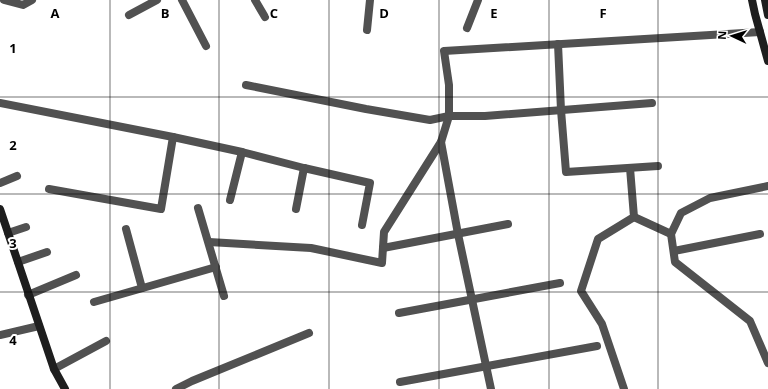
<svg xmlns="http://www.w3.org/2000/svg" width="768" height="389" font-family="'Open Sans',sans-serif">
  <rect width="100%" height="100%" fill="#fff"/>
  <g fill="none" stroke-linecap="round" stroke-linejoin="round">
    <g stroke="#515151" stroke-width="8">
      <polyline points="4,0 23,5 32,0"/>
      <polyline points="182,0 206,46"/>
      <polyline points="255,0 265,17"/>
      <polyline points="129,15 157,0"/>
      <polyline points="467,28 478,0"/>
      <polyline points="367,30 370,0"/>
      <polyline points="558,44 561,110 566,172 658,166"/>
      <polyline points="246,85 366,109 430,120 449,116 485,116 652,103"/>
      <polyline points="0,103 173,137 242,152 304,168 370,183 362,225"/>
      <polyline points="0,183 17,176"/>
      <polyline points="768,186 710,198 681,213 671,234 675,262 750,321 768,363"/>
      <polyline points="49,189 161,209 173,137"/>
      <polyline points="230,200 242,152"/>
      <polyline points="198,208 224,296"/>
      <polyline points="296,209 304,168"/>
      <polyline points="634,217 671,234"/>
      <polyline points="126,229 142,288"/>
      <polyline points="8,233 26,227"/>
      <polyline points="209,242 311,248 382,263 384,232 441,142"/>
      <polyline points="383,248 508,224"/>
      <polyline points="674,251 760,234"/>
      <polyline points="18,262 47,252"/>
      <polyline points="28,295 76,275"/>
      <polyline points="94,302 216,267"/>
      <polyline points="399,313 560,283"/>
      <polyline points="0,335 39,326"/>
      <polyline points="54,369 106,341"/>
      <polyline points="400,382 597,346"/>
      <polyline points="176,389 192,381 309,333"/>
      <polyline points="491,389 458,234 441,142 449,116 449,85 444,51 760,32"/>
      <polyline points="624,389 602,324 581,291 598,239 634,217 630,168"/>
    </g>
    <g stroke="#1e1e1e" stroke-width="8">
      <polyline points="752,0 755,14 768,61"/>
      <polyline points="765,0 768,15"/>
      <polyline points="0,209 54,369 65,389"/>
    </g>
  </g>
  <path fill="none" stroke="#000" stroke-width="1" stroke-opacity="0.55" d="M110,0V389M219,0V389M329,0V389M439,0V389M549,0V389M658,0V389M0,97H768M0,194H768M0,292H768"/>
  <g font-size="13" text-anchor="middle" font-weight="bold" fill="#000" stroke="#fff" stroke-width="4" stroke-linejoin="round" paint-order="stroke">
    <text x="55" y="18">A</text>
    <text x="165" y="18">B</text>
    <text x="274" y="18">C</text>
    <text x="384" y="18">D</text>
    <text x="494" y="18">E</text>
    <text x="603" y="18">F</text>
    <text x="13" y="53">1</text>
    <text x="13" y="150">2</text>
    <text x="13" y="248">3</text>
    <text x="13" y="345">4</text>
  </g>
  <g transform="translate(732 36) rotate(274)" stroke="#ffffff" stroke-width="3" paint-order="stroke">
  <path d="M0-3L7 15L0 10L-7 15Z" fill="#000000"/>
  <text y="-6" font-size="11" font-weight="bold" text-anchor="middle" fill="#000000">N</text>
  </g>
</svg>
